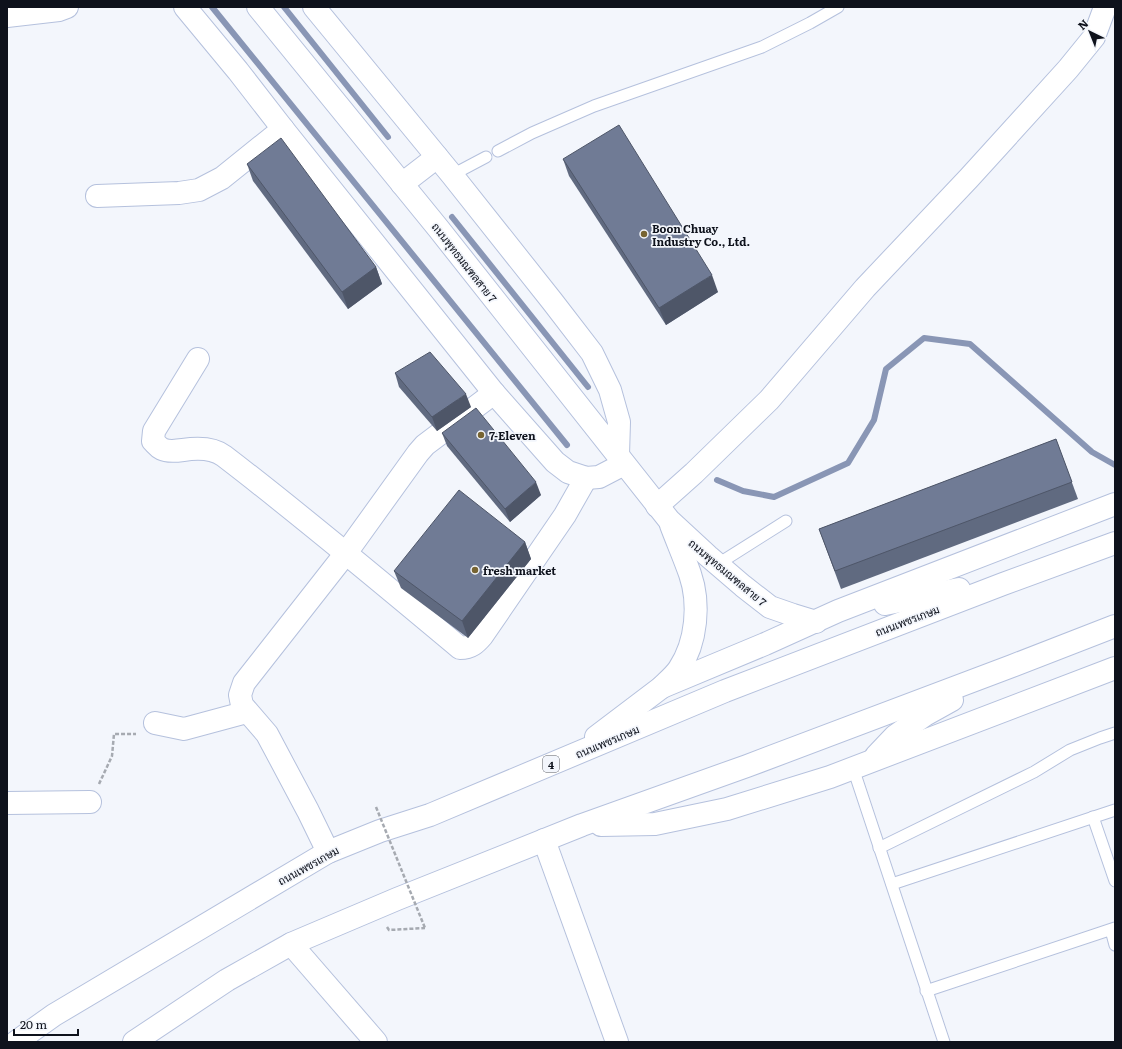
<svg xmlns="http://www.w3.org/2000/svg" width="1122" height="1049" font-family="Literata,Sarabun,serif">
  <rect width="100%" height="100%" fill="#f3f6fc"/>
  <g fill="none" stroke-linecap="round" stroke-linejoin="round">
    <g stroke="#8996b5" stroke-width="6">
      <polyline points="212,7 567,445"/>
      <polyline points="284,7 388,137"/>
      <polyline points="452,217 588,387"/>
      <polyline points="717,480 743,491 774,497 848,463 874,420 886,369 924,338 970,344 1092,452 1115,465"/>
    </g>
    <g stroke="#b5c1dd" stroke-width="13">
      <g id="service">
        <polyline points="498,151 532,133 594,106 762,47 810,23 838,7"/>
        <polyline points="452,175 486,157"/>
        <polyline points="718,564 786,521"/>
        <polyline points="853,768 944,1042"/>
        <polyline points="1093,817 1115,881"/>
        <polyline points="879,848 1034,772 1070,750 1100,738 1115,733"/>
        <polyline points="892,884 1115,810"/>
        <polyline points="1111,930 1115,945"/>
        <polyline points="926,991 1115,928"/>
      </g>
    </g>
    <g stroke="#b5c1dd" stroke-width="24">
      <g id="minor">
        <polyline points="7,16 59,10 67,7"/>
        <polyline points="97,196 179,193 199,190 222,178 283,129"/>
        <path d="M198,359L154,431L153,441C156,444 158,447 162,449C168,452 176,451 183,450C196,448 212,447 224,456C305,518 382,583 460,648C471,648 476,643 482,636L565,515L586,478"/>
        <polyline points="657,506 694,473 769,400 865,288 969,178 1068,69 1094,37 1104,10 1104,7"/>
        <polyline points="155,723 184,729 247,712"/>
        <polyline points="7,803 90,802"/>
        <polyline points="544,840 617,1042"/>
        <polyline points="328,852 308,811 267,734 242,705 240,695 244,683 346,553 418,453 425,445 494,393"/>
        <polyline points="291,944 376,1042"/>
      </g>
    </g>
    <g stroke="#b5c1dd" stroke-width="24">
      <g id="secondary">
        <polyline points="185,7 238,71 283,129 494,393 555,462 568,472 586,478 599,477 624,464"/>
        <polyline points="258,7 438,228 669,520 708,556 743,586 770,607 793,615 816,622"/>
        <polyline points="314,7 452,175 552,301 592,353 610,390 619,422 618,455"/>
        <polyline points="402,184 437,157"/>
        <path d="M662,687C668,681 675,675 679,669C697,642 700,603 690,574C684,557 677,541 671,525"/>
      </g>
    </g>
    <g stroke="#b5c1dd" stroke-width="24">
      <g id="primary">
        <polyline points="885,604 959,589"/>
        <polyline points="596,737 662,687 765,644 838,611 1115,504"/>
        <polyline points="876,756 895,736 925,715 952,700"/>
        <polyline points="601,825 655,824 727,809 830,777 1115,668"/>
        <polyline points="16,1042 54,1015 328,852 380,831 430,815 725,691 1003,584 1115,543"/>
        <polyline points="134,1042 227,980 291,944 397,899 582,825 747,766 1012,666 1115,626"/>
      </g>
    </g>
    <g stroke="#a6aab1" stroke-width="2.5" stroke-dasharray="4 2" stroke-linecap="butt">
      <polyline points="99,784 112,756 114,734 136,734"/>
      <polyline points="387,927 389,930 425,928"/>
    </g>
    <use href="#service" stroke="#fff" stroke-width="11"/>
    <use href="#minor" stroke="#fff" stroke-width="22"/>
    <use href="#secondary" stroke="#fff" stroke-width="22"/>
    <use href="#primary" stroke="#fff" stroke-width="22"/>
    <polyline stroke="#a6aab1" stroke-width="2.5" stroke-dasharray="4 2" stroke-linecap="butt" points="376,807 425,928"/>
  </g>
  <g fill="#606a80">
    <polygon points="563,159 718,292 666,325 569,176"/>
    <polygon points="247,164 376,267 382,284 348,309 253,181"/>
    <polygon points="395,373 471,407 437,431 399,387"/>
    <polygon points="442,433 541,495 510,522 447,446"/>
    <polygon points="1056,439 1078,499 841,589 819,529"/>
    <polygon points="525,542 531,559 468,638 401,588 394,571"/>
  </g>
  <g fill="#4e5668">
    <polygon points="376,267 382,284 348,309 342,292"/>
    <polygon points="712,275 718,292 666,325 659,308"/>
    <polygon points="466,394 471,407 437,431 432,417"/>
    <polygon points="536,482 541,495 510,522 505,509"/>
    <polygon points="525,542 531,559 468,638 462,621"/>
  </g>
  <g fill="#707b95" stroke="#4e5668">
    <polygon points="619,125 712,275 659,308 563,159"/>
    <polygon points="281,138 376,267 342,292 247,164"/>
    <polygon points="430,352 466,394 432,417 395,373"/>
    <polygon points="476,408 536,482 505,509 442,433"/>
    <polygon points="1056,439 1072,482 835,571 819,529"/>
    <polygon points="459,490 525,542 462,621 394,571"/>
  </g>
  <g fill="#776432" stroke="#f3f6fc" stroke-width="1.5">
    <circle cx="644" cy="234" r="4"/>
    <circle cx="481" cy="435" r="4"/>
    <circle cx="475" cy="570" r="4"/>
  </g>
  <g text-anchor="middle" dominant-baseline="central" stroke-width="3.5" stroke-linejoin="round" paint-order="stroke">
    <rect fill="#f3f6fc" stroke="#53565f" stroke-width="1" x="543" y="756" width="16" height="16" rx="3"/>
    <g font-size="10" font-weight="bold" fill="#0e121c">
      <text x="551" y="764">4</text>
    </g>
    <g font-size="11" font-weight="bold" fill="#0e121c" stroke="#f3f6fc" text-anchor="start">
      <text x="652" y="228">Boon Chuay<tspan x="652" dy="13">Industry Co., Ltd.</tspan></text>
      <text x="489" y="435">7-Eleven</text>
      <text x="483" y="570">fresh market</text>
    </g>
    <g font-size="11" fill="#0e121c" stroke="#f3f6fc">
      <text transform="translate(465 262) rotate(52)">ถนนพุทธมณฑลสาย 7</text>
      <text transform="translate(728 572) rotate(40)">ถนนพุทธมณฑลสาย 7</text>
      <text transform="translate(907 620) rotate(-21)">ถนนเพชรเกษม</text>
      <text transform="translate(607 741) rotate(-23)">ถนนเพชรเกษม</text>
      <text transform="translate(308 865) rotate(-29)">ถนนเพชรเกษม</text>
    </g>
  </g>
  <rect width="1122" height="1049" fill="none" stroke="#0e121c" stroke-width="16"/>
  <g transform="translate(1090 32) rotate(317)" stroke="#f3f6fc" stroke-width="3" paint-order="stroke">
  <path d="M0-3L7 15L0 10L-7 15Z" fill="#0e121c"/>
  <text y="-6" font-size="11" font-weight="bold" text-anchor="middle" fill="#0e121c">N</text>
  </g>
  <path d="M14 1029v6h64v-6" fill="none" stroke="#0e121c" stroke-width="2"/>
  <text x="20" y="1029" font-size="12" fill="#0e121c" stroke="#f3f6fc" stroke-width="3" paint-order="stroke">20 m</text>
</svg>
